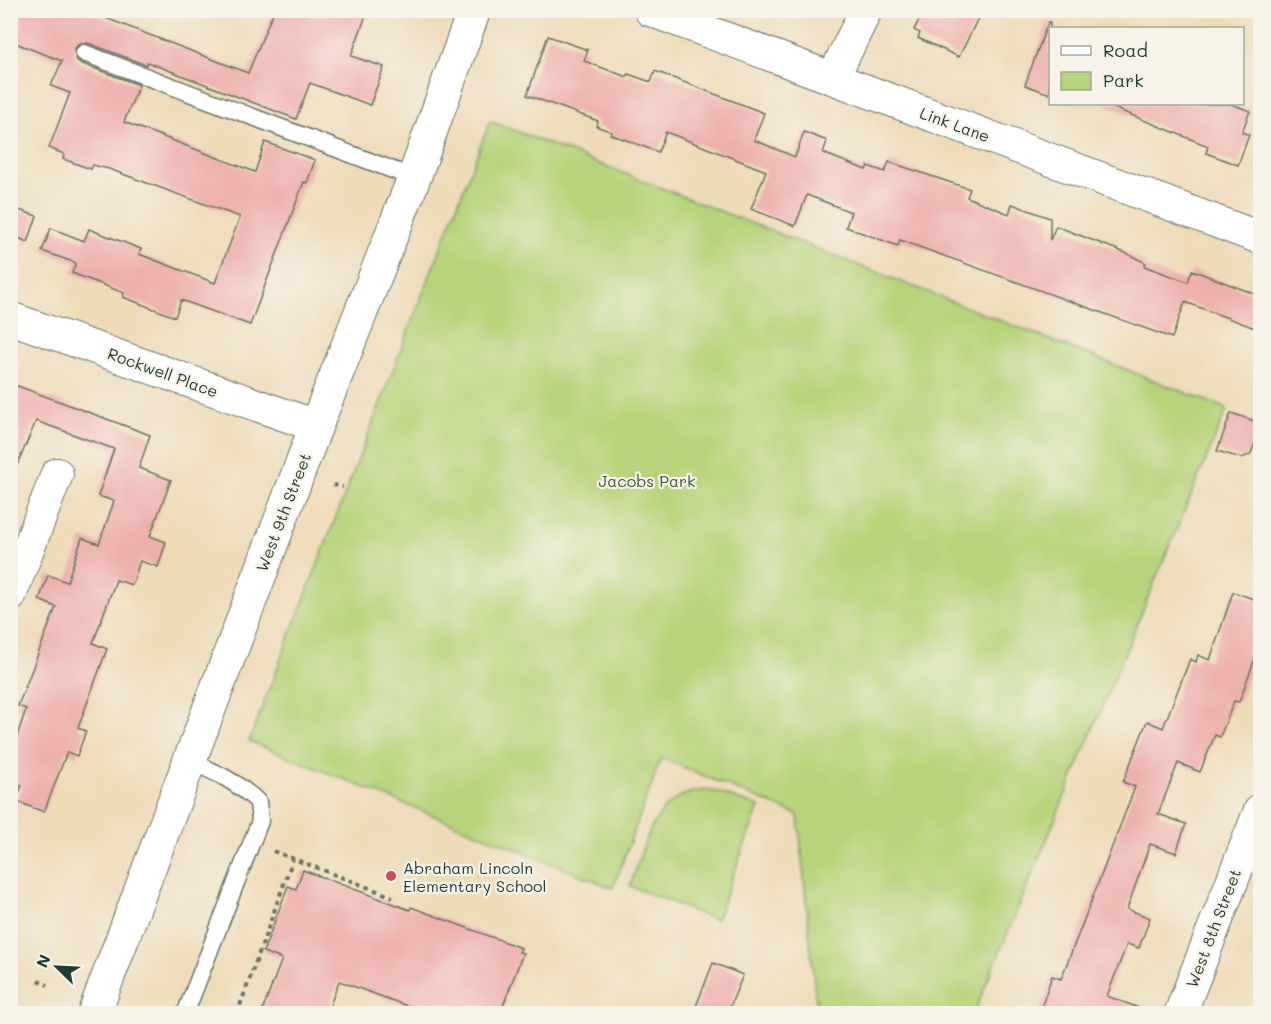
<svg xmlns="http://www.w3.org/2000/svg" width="1271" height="1024" font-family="Mali,sans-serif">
  <rect width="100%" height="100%" fill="#f7f3e8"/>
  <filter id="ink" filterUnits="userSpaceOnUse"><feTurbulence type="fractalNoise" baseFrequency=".0167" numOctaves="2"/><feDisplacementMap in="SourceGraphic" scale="12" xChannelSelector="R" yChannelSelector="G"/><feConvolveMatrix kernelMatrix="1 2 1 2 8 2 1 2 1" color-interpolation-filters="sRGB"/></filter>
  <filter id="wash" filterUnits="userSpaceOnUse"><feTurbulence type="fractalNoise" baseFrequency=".008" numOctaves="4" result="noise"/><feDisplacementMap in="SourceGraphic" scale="24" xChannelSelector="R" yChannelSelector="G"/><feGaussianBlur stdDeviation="1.35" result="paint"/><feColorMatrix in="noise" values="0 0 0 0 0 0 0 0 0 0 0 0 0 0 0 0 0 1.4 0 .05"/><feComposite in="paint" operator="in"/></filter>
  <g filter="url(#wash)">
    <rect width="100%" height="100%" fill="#eedcb9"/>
    <g fill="#b7d47a" stroke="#6b8857" stroke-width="1.5">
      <polygon points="490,121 1227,409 974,1013 817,1013 798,815 661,758 613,888 249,741"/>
      <path d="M703,790L718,792L759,807L716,920L630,886C645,845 652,796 703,790Z"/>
    </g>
    <g id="blocks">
      <g fill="#eeb0ad">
        <polygon points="10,10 85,10 248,73 274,10 368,10 351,56 384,67 370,105 310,83 296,119 147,62 146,65 88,43 78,45 74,50 76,59 80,63 139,85 124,122 255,172 265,142 315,160 307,183 304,182 250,325 181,300 175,317 123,297 124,293 72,273 76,263 42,251 51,228 84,241 89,229 141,249 139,254 215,283 240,217 109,169 93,165 91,169 63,159 64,154 49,148 70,93 51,86 62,61 10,41"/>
        <polygon points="924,10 982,10 959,57 918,38 920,33 914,30"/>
        <polygon points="1048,22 1050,22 1050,94 1025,85"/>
        <polygon points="548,36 588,50 584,61 627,77 628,74 651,82 655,71 764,113 754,140 795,157 804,132 827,141 823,153 866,170 868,166 885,172 889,162 970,189 967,197 1009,214 1012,204 1050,218 1050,240 1056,226 1128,254 1146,263 1144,266 1188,282 1192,270 1260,296 1260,330 1185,302 1172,338 900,240 898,246 846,227 851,212 807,195 795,226 751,209 766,171 666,132 658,152 610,134 612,132 596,126 598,121 527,95"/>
        <polygon points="1104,104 1231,104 1250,111 1242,132 1249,135 1238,165 1206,153 1208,146"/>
        <polygon points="10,207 37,216 28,242 10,235"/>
        <polygon points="15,385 150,435 139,468 171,480 150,536 166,542 158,567 140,561 132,585 116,580 93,643 107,649 78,728 86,731 77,756 67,752 44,812 16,801 22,786 10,782 10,758 26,709 18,706 56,607 39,600 48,575 67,582 82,538 99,544 114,501 98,496 114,449 36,421 10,482 10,398"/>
        <polygon points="1231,413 1260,423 1260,432 1250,455 1241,458 1217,451"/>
        <polygon points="1233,592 1260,601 1260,645 1239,702 1234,701 1220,737 1215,735 1200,772 1178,763 1158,814 1186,824 1176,853 1150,844 1127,909 1150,918 1139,948 1127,944 1107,996 1147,1011 1146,1014 1039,1014 1052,976 1061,979 1104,868 1135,787 1123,782 1147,721 1163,728 1190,659 1196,662 1198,655 1210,660"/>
        <polygon points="303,870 410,910 411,907 521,948 519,952 523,953 500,1014 429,1014 339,981 327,1014 261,1014 282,959 263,952 288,886 296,889"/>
        <polygon points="713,963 743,975 727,1014 693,1014"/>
      </g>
    </g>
  </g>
  <g filter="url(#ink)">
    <use href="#blocks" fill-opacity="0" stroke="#677563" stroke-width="1.5"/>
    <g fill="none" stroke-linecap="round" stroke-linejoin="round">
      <g stroke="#677563" stroke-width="19">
        <g id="service">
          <polyline points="84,53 414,178"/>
          <path d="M185,1014L260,821L258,802C237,782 216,772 189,761"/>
        </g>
      </g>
      <g stroke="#677563" stroke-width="34">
        <g id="minor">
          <polyline points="650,10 1260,238"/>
          <polyline points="833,78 866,10"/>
          <polyline points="10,318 316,426"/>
          <polyline points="10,596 57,474"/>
          <polyline points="1180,1014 1260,810"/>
        </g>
      </g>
      <g stroke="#677563" stroke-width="35">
        <polyline id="tertiary" points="94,1014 316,426 414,178 474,10"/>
      </g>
      <g stroke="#677563" stroke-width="4" stroke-dasharray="4.5 4.5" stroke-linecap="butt">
        <polyline points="333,485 343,487"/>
        <polyline points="273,851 393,897"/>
        <polyline points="38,980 48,985"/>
        <polyline points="237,1014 293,859"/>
      </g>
      <use href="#service" stroke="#fff" stroke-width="16"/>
      <use href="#minor" stroke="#fff" stroke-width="32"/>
      <use href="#tertiary" stroke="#fff" stroke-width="33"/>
    </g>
  </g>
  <circle fill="#d1495b" stroke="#f7f3e8" stroke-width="2" cx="391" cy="876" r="6"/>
  <g text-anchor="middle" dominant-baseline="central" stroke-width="4.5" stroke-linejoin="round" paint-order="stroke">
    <g font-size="16" fill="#1f3d34" stroke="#f7f3e8">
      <text transform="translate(955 124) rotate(20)">Link Lane</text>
      <text transform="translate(163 372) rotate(20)">Rockwell Place</text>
      <text transform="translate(283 512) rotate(-69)">West 9th Street</text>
      <text transform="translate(1213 928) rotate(-69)">West 8th Street</text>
    </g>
    <g font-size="16" fill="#3d5b42" stroke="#f7f3e8">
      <text x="647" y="480">Jacobs Park</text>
    </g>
    <g font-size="16" fill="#1f3d34" stroke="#f7f3e8" text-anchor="start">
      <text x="403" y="867">Abraham Lincoln<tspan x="403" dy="18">Elementary School</tspan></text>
    </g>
  </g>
  <rect width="1271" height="1024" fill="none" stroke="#f7f3e8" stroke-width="36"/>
  <rect x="1049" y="27" width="195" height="78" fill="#f7f3e8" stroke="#a1aaa0" stroke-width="1.5"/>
  <rect x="1061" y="46" width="30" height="9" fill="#ffffff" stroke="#a1aaa0" stroke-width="1.5"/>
  <text x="1103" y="57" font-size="18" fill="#1f3d34">Road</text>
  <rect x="1061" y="72" width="30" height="18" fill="#b7d47a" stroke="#a1aaa0" stroke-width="1.5"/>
  <text x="1103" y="87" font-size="18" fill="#1f3d34">Park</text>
  <g transform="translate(57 967) rotate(294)" stroke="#f7f3e8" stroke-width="4.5" paint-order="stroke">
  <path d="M0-4.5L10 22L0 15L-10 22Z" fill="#1f3d34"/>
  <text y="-9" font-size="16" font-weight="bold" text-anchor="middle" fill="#1f3d34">N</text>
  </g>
</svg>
